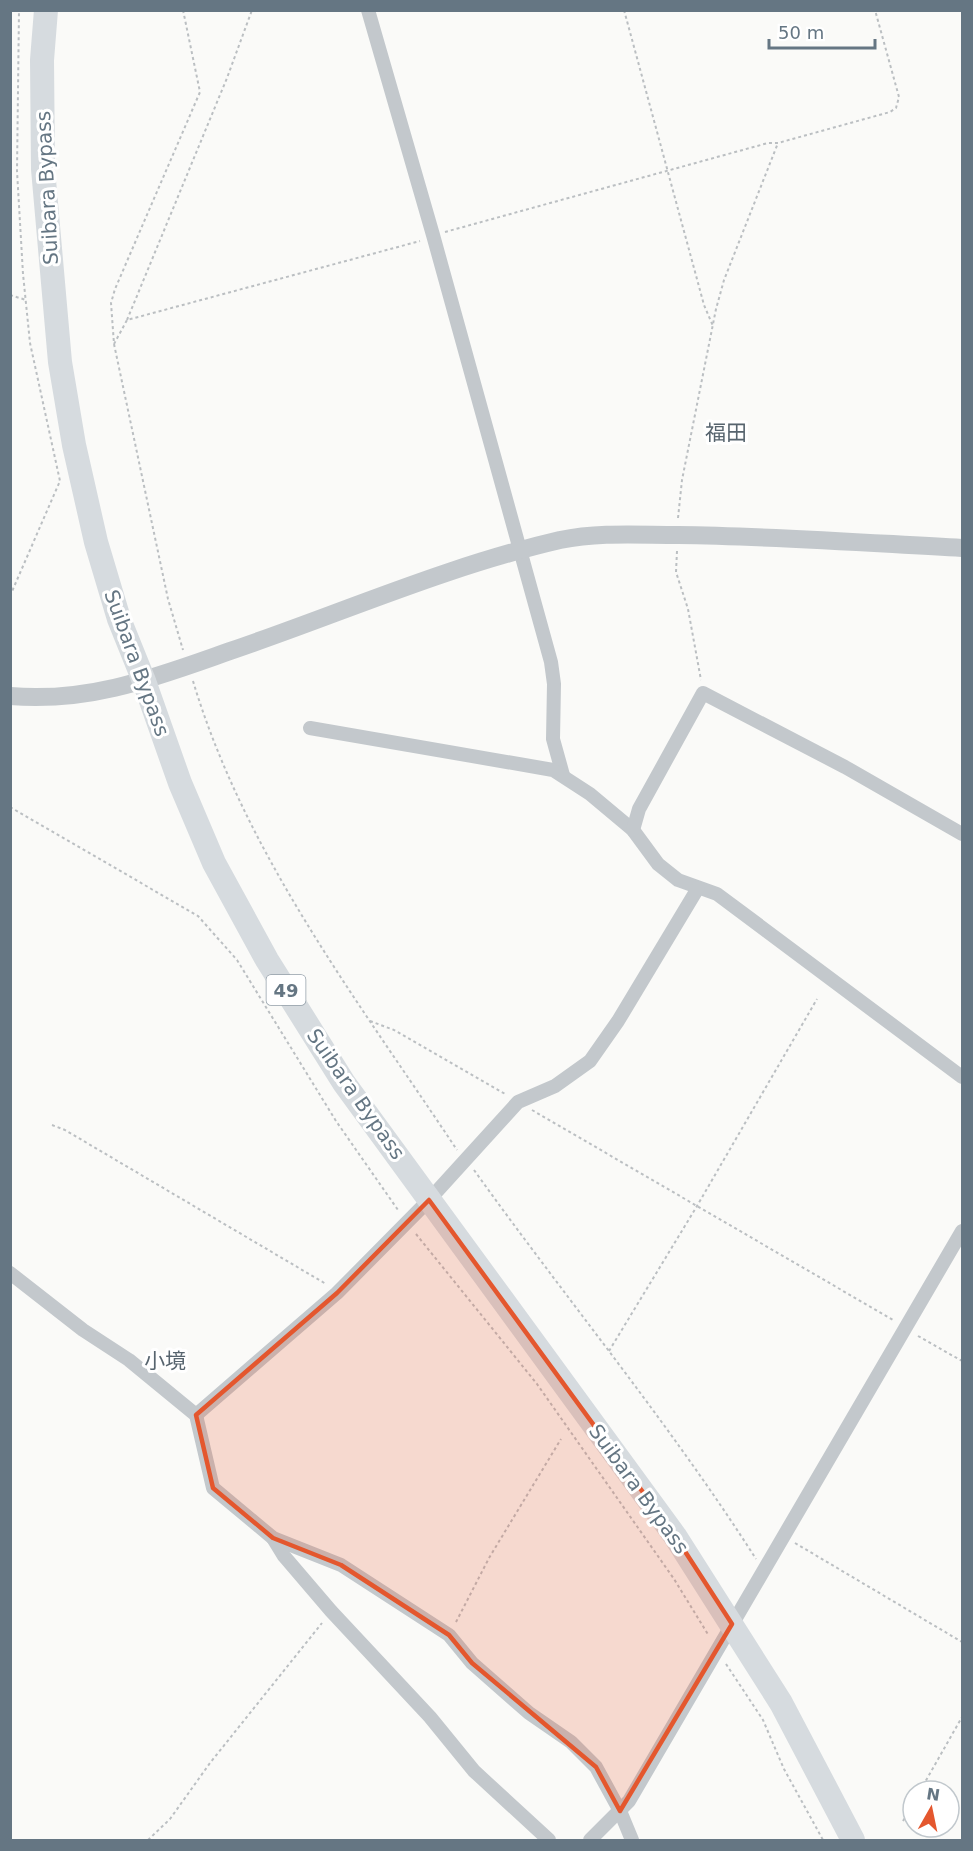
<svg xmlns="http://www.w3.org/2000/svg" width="973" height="1851" font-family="'DejaVu Sans','Noto Sans JP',sans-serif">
  <rect width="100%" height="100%" fill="#fafaf8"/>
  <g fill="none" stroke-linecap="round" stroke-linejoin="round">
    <g stroke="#bbbfc2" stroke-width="2" stroke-dasharray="3 3" stroke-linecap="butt">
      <polyline points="183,10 200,92 115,289 111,303 114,344 168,599 183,650"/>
      <polyline points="624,10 704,305 713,326"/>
      <polyline points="445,232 768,143 778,143 890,112 896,108 899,97 875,10"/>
      <polyline points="10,295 26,300"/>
      <polyline points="127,320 227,78 252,10"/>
      <polyline points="114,344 127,320 420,241"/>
      <polyline points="678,518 682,480 716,309 724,280 778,143"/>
      <polyline points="677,551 676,572 688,609 701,680"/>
      <polyline points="10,596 60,481 30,343 23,274 17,171 19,10"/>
      <path d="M193,681C245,854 358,1001 457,1150"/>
      <polyline points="10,807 198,916 237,960 336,1121 398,1210"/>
      <polyline points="370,1021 394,1030 507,1095"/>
      <polyline points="532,1110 893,1320"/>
      <polyline points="52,1125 65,1130 326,1284"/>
      <path d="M474,1170C567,1300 670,1424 756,1559"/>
      <polyline points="416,1234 537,1384 674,1579 709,1636"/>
      <polyline points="918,1336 962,1361"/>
      <polyline points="609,1351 697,1206 817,999"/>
      <polyline points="795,1543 962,1642"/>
      <polyline points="456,1622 489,1558 561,1439"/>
      <polyline points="726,1664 763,1720 784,1769 823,1840"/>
      <polyline points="920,1791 962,1717"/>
      <polyline points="903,1821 913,1804"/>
      <polyline points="148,1840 170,1819 210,1763 322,1623"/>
    </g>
    <g stroke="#c3c8cc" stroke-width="14">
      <polyline points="368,10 433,235 551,662 554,684 553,739 563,775"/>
      <polyline points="310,728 553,770 590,794 633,830 658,864 678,880 717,894 962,1077"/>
      <polyline points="633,830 639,809 703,693 845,767 962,834"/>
      <polyline points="10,1273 83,1330 129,1360 196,1415 213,1488 273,1538 341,1565 449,1635 472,1663 529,1713 571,1742 596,1767 620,1811 632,1840"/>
      <polyline points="196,1415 337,1293 429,1200 518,1102 555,1086 590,1061 618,1021 698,888"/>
      <polyline points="273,1538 284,1556 331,1611 430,1717 474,1771 549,1840"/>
      <polyline points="590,1840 629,1801 962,1231"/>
    </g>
    <path stroke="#c3c8cc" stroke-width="18" d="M10,696C90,703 156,677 230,651C339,614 447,566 560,540C600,532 638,535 678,535C773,536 868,543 962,548"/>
    <polyline stroke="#d6dbdf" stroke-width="24" points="46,10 42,60 43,169 60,362 74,445 96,542 119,619 144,681 180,783 214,863 267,960 344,1083 675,1536 781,1703 853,1840"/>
  </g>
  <path fill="#e4572e" fill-opacity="0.2" stroke="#e4572e" stroke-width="4.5" stroke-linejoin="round" d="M429,1200L675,1536L732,1624L620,1811L596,1767L472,1663L449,1635L341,1565L273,1538L213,1488L196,1415L337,1293Z"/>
  <g text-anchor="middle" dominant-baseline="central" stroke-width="6" stroke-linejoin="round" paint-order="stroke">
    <rect fill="#fff" stroke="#939fa8" stroke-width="1.5" x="266.5" y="975" width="39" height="30" rx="4.5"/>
    <g font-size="18" font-weight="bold" fill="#657683">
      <text x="286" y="990">49</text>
    </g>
    <g font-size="20" fill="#657683" stroke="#fff">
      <text transform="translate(47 188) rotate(-93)">Suibara Bypass</text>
      <text transform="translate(137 663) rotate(70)">Suibara Bypass</text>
      <text transform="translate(356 1094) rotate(55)">Suibara Bypass</text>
      <text transform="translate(639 1489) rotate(54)">Suibara Bypass</text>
    </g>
    <g font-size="21" fill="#57646e" stroke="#fff">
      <text x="726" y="433">福田</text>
      <text x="165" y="1361">小境</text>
    </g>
  </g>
  <rect width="973" height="1851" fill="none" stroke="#657683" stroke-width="24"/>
  <g transform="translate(931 1809) rotate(9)"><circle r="28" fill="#ffffff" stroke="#c1c8cd" stroke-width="1.5"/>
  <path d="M0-4.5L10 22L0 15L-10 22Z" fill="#e4572e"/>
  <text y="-9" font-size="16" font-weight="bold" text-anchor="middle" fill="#657683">N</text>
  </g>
  <path d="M769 39v9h106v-9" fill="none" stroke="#657683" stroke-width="3"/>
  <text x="778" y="39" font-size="18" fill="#657683" stroke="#ffffff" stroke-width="4.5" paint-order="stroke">50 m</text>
</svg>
